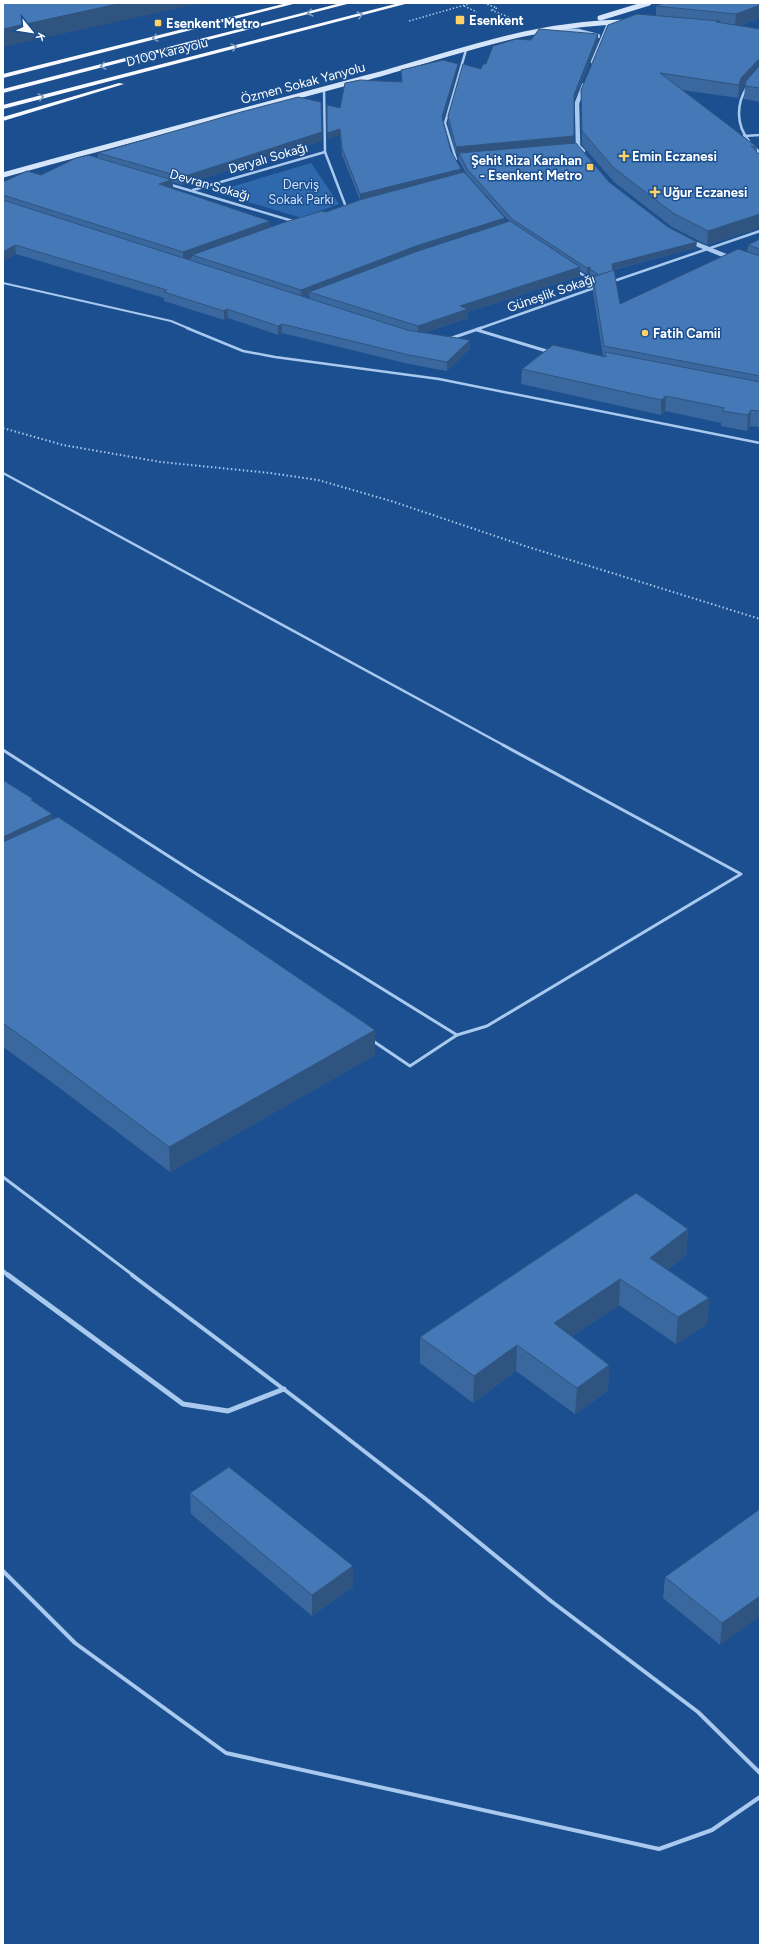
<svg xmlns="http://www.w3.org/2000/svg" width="763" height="1948" font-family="Figtree,sans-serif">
  <rect width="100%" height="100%" fill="#1b4f8f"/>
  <polygon fill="#2e69ad" points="311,163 339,204 302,218 214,192"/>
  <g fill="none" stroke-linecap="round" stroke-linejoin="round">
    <g stroke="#a9c9ee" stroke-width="1.5" stroke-dasharray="1.5 2" stroke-linecap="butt">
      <polyline points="484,3 497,8 492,10"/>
      <polyline points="464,6 477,12"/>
      <polyline points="491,10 511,18"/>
      <polyline points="409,21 472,3"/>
    </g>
    <polyline stroke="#a9c9ee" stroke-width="2" stroke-dasharray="1.5 2.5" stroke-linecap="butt" points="3,428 63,445 161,462 270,473 318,480 391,501 525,546 760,619"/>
    <polyline stroke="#a9c9ee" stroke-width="2" points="3,283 171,321 190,329"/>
    <g stroke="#a9c9ee" stroke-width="2.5">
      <polyline points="187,328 243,351 275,357 439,379 760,443"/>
      <polyline points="3,473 505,746"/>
    </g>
    <g stroke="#a9c9ee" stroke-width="3">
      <polyline points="3,750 198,875 457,1035"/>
      <polyline points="373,1041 410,1066 457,1035 487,1026 741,874 503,745"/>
      <polyline points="3,1177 134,1276"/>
    </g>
    <g stroke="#a9c9ee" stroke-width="4">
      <polyline points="132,1275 306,1406 427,1500 551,1601 698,1712 760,1773"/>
      <polyline points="3,1571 75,1643 226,1753 659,1849 712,1830 760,1797"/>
    </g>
    <g stroke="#a9c9ee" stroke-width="2.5">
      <path d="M747,87C736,104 736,125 749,141"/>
      <polyline points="324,89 325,152 346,207"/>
      <polyline points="744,136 760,135"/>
      <polyline points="753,146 760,153"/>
      <polyline points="456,159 445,123 466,50"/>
      <polyline points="168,184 296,222"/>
      <polyline points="193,190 325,152"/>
      <polyline points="577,271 598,285"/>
      <polyline points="611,282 760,231"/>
      <polyline points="478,329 597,287"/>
    </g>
    <g stroke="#a9c9ee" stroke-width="3">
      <polyline points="477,330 550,352"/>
      <polyline points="449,339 481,328"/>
    </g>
    <polyline stroke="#a9c9ee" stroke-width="4" points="3,1271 9,1276"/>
    <polyline stroke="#a9c9ee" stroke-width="5" points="8,1275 183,1404 228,1411 284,1389"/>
    <g stroke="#a9c9ee" stroke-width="4.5">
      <polyline points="554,30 578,31 598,36"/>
      <polyline points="593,62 610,22"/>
      <polyline points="583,151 578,146 577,103 584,85"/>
      <polyline points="689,241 733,259"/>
    </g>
    <g stroke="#d6e6fa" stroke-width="5">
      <polyline points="600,18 649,3"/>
      <path d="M3,175C125,141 247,110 369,77C457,53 535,22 628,22"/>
    </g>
    <g fill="#f8faff" fill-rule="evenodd">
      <polygon points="287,3 297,3 3,78 3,74"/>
      <polygon points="341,3 351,3 3,93 3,89"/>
      <polygon points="399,3 409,3 3,109 3,105"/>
      <polygon points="119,83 124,84 3,121 3,117"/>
    </g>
  </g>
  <g fill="#3a679d" fill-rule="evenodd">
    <polygon points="760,3 760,18 739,26 760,29 760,102 744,99 745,86 740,91 738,98 682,90 757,147 757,152 760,155 760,229 759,228 707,245 672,227 614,182 582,145 581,104 581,90 656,15 656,6"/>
    <path d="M598,34V41L574,101V143L609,182L696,248L613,270L620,304L747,252L748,245L760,239V427L750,426L747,431L721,426V423L665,411L661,415L521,384L522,369L603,356L593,292V278L590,276V273L587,274L580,270V276L468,312V318L424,333L470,349L447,371L409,364L282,333L278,335L228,318L224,320L164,301V298L16,254L3,261V182L41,175L98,158V153L322,141L182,185L173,182V188L172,189L270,227L326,212L360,200L342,155L340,135L328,139L327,105L340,108L402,82L457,70L443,120L451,151L461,173L505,218V223L509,221L467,175L458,159L459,154H456L448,123V116L481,69L486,64L531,40ZM309,295L310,298L305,297Z"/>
    <polygon points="3,780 33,802 52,814 52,820 375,1055 170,1172 53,1083 3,1047"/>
    <polygon points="688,1229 686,1255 667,1270 709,1298 707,1324 676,1344 619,1305 572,1336 609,1365 608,1391 575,1414 516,1371 473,1403 420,1363 420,1337"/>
    <polygon points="190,1493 353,1587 312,1616 191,1514"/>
    <polygon points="760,1509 720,1645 663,1598 665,1577"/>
  </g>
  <g fill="#305480">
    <polygon points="122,3 202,3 3,47 3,29"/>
    <polygon points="760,5 760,18 735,27 736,14"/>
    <polygon points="598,34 598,41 573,102 574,95"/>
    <polygon points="760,58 760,70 740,91 738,98 739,85 741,78"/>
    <polygon points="458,64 457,70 442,123 442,117"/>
    <polygon points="340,129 340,135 328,139 327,133"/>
    <polygon points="322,132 322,141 182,185 182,177"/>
    <polygon points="574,136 574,144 456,154 456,147"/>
    <polygon points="461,169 461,175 360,201 360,194"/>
    <polygon points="172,180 173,188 159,193 159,184"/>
    <polygon points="760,214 759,228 707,245 708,231"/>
    <polygon points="505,218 505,226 309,292 309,295 301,298 301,290 416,246"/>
    <polygon points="270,221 270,229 192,255 192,258 183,261 183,252"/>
    <polygon points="697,242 696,248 611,270 612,264"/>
    <polygon points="15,245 16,254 3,261 3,252"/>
    <polygon points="580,267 580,276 468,312 468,318 418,335 418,326 460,306"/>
    <polygon points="590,267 590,273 587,274 587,268"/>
    <polygon points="227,309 228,318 224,320 224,311"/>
    <polygon points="282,324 282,333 278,335 278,326"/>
    <polygon points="470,340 470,349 447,371 447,362"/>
    <polygon points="666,396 665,411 661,415 661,400"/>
    <polygon points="751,410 750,426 747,431 748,415"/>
    <polygon points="3,485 4,496 3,496"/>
    <polygon points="33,799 35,822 52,814 54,838 3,862 3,837 31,800"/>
    <polygon points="375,1030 375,1055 170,1172 169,1147"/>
    <polygon points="688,1229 686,1255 648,1284 650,1258"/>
    <polygon points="620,1279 619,1305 553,1349 554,1323"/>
    <polygon points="709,1298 707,1324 676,1344 678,1317"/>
    <polygon points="517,1345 516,1371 473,1403 474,1376"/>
    <polygon points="609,1365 608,1391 575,1414 577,1388"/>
    <polygon points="353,1566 353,1587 312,1616 312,1595"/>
    <polygon points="760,1596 760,1616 720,1645 722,1623"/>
  </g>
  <g fill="#4478b7" stroke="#305480">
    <polygon points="3,3 122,3 3,29"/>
    <polygon points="664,3 760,3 760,5 736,14 656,6"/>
    <polygon points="637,14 720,21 716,22 760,29 760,58 741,78 739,85 660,73 757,147 751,146 760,155 760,214 708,231 673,213 614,168 582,131 581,90 608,25"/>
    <polygon points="539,29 598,34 574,95 574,136 456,147 448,116 463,64 481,69 483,64 486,64 493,46 516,39 531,40"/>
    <polygon points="443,60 458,64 442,117 451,151 461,169 360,194 342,148 340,129 327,133 327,105 340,108 345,83 360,80 402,82 401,70"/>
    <polygon points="760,65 760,88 745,86 746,81"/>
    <polygon points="298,97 321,102 322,132 182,177 98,153 241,112"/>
    <polygon points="576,143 609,182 668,227 697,242 612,264 613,271 599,275 591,270 590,267 587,268 512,219 467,169 459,153"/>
    <polygon points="88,155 172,180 159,184 270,221 183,252 3,195 3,182 27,171 41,175 76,158"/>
    <polygon points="464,172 505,218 416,246 301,290 192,255 282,223 322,211 326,212 363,199"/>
    <polygon points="3,200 407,330 470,340 447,362 409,355 282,324 278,326 227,309 224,311 164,292 167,290 15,245 3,252"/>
    <polygon points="510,221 580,267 460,306 468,309 418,326 309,292 418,251"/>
    <polygon points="760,239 760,249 748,245"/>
    <polygon points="738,249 760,256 760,376 604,346 593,277 614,270 620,304"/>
    <polygon points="553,345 606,357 605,352 760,382 760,411 751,410 748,415 722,411 725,408 666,396 661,400 522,369"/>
    <polygon points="3,780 33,799 31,800 52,814 3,837"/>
    <polygon points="58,817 170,891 375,1030 169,1147 51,1058 3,1023 3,842"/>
    <polygon points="636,1193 688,1229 650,1258 709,1298 678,1317 620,1279 554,1323 609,1365 577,1388 517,1345 474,1376 420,1337"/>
    <polygon points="229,1467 353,1566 312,1595 190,1493"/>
    <polygon points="760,1509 760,1596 722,1623 665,1577"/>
  </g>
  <defs><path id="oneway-chevron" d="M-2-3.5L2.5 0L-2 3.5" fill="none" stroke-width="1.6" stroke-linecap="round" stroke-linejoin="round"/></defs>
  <g stroke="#7e9cc1">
    <use href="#oneway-chevron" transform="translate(310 13) rotate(166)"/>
    <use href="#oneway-chevron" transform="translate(360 15) rotate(-14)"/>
    <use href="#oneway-chevron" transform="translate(155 38) rotate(166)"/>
    <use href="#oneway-chevron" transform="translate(234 47) rotate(-15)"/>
    <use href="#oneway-chevron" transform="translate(103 66) rotate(166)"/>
    <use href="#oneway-chevron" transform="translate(41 97) rotate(-14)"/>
  </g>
  <g fill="#ffd166" stroke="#1b4f8f" stroke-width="1.5">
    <rect x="455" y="15" width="10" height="10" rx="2"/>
    <rect x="154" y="19" width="8" height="8" rx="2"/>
    <path d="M622 150h4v4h4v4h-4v4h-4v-4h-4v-4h4z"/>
    <rect x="586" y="163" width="8" height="8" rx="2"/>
    <path d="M653 186h4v4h4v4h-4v4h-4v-4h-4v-4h4z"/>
    <circle cx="645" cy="333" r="4"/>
  </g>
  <g text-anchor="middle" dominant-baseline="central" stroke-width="3" stroke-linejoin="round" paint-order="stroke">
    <g font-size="13" font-weight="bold" fill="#fff" stroke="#1b4f8f" text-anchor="start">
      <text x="469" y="20">Esenkent</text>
      <text x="166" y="23">Esenkent Metro</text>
      <text x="632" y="156">Emin Eczanesi</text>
      <text x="582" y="160" text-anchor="end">Şehi̇t Riza Karahan<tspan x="582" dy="15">- Esenkent Metro</tspan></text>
      <text x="663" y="192">Uğur Eczanesi</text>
      <text x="653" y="333">Fatih Camii</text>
    </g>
    <g font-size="13" fill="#fff" stroke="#1b4f8f">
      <text transform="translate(167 52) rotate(-14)">D100 Karayolu</text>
      <text transform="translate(303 83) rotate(-15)">Özmen Sokak Yanyolu</text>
      <text transform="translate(268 158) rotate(-16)">Deryalı Sokağı</text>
      <text transform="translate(210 185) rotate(16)">Devran Sokağı</text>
      <text transform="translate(551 293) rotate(-19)">Güneşlik Sokağı</text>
    </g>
    <g font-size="13" fill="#cfe3fa" stroke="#1b4f8f">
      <text x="301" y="184">Derviş<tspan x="301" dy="15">Sokak Parkı</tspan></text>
    </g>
  </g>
  <rect width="763" height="1948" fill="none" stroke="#ffffff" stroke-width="8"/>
  <g transform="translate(32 32) rotate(120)" stroke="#1b4f8f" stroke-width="3" paint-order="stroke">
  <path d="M0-3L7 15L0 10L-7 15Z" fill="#ffffff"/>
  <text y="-6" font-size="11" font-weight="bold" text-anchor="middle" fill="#ffffff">K</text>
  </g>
</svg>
